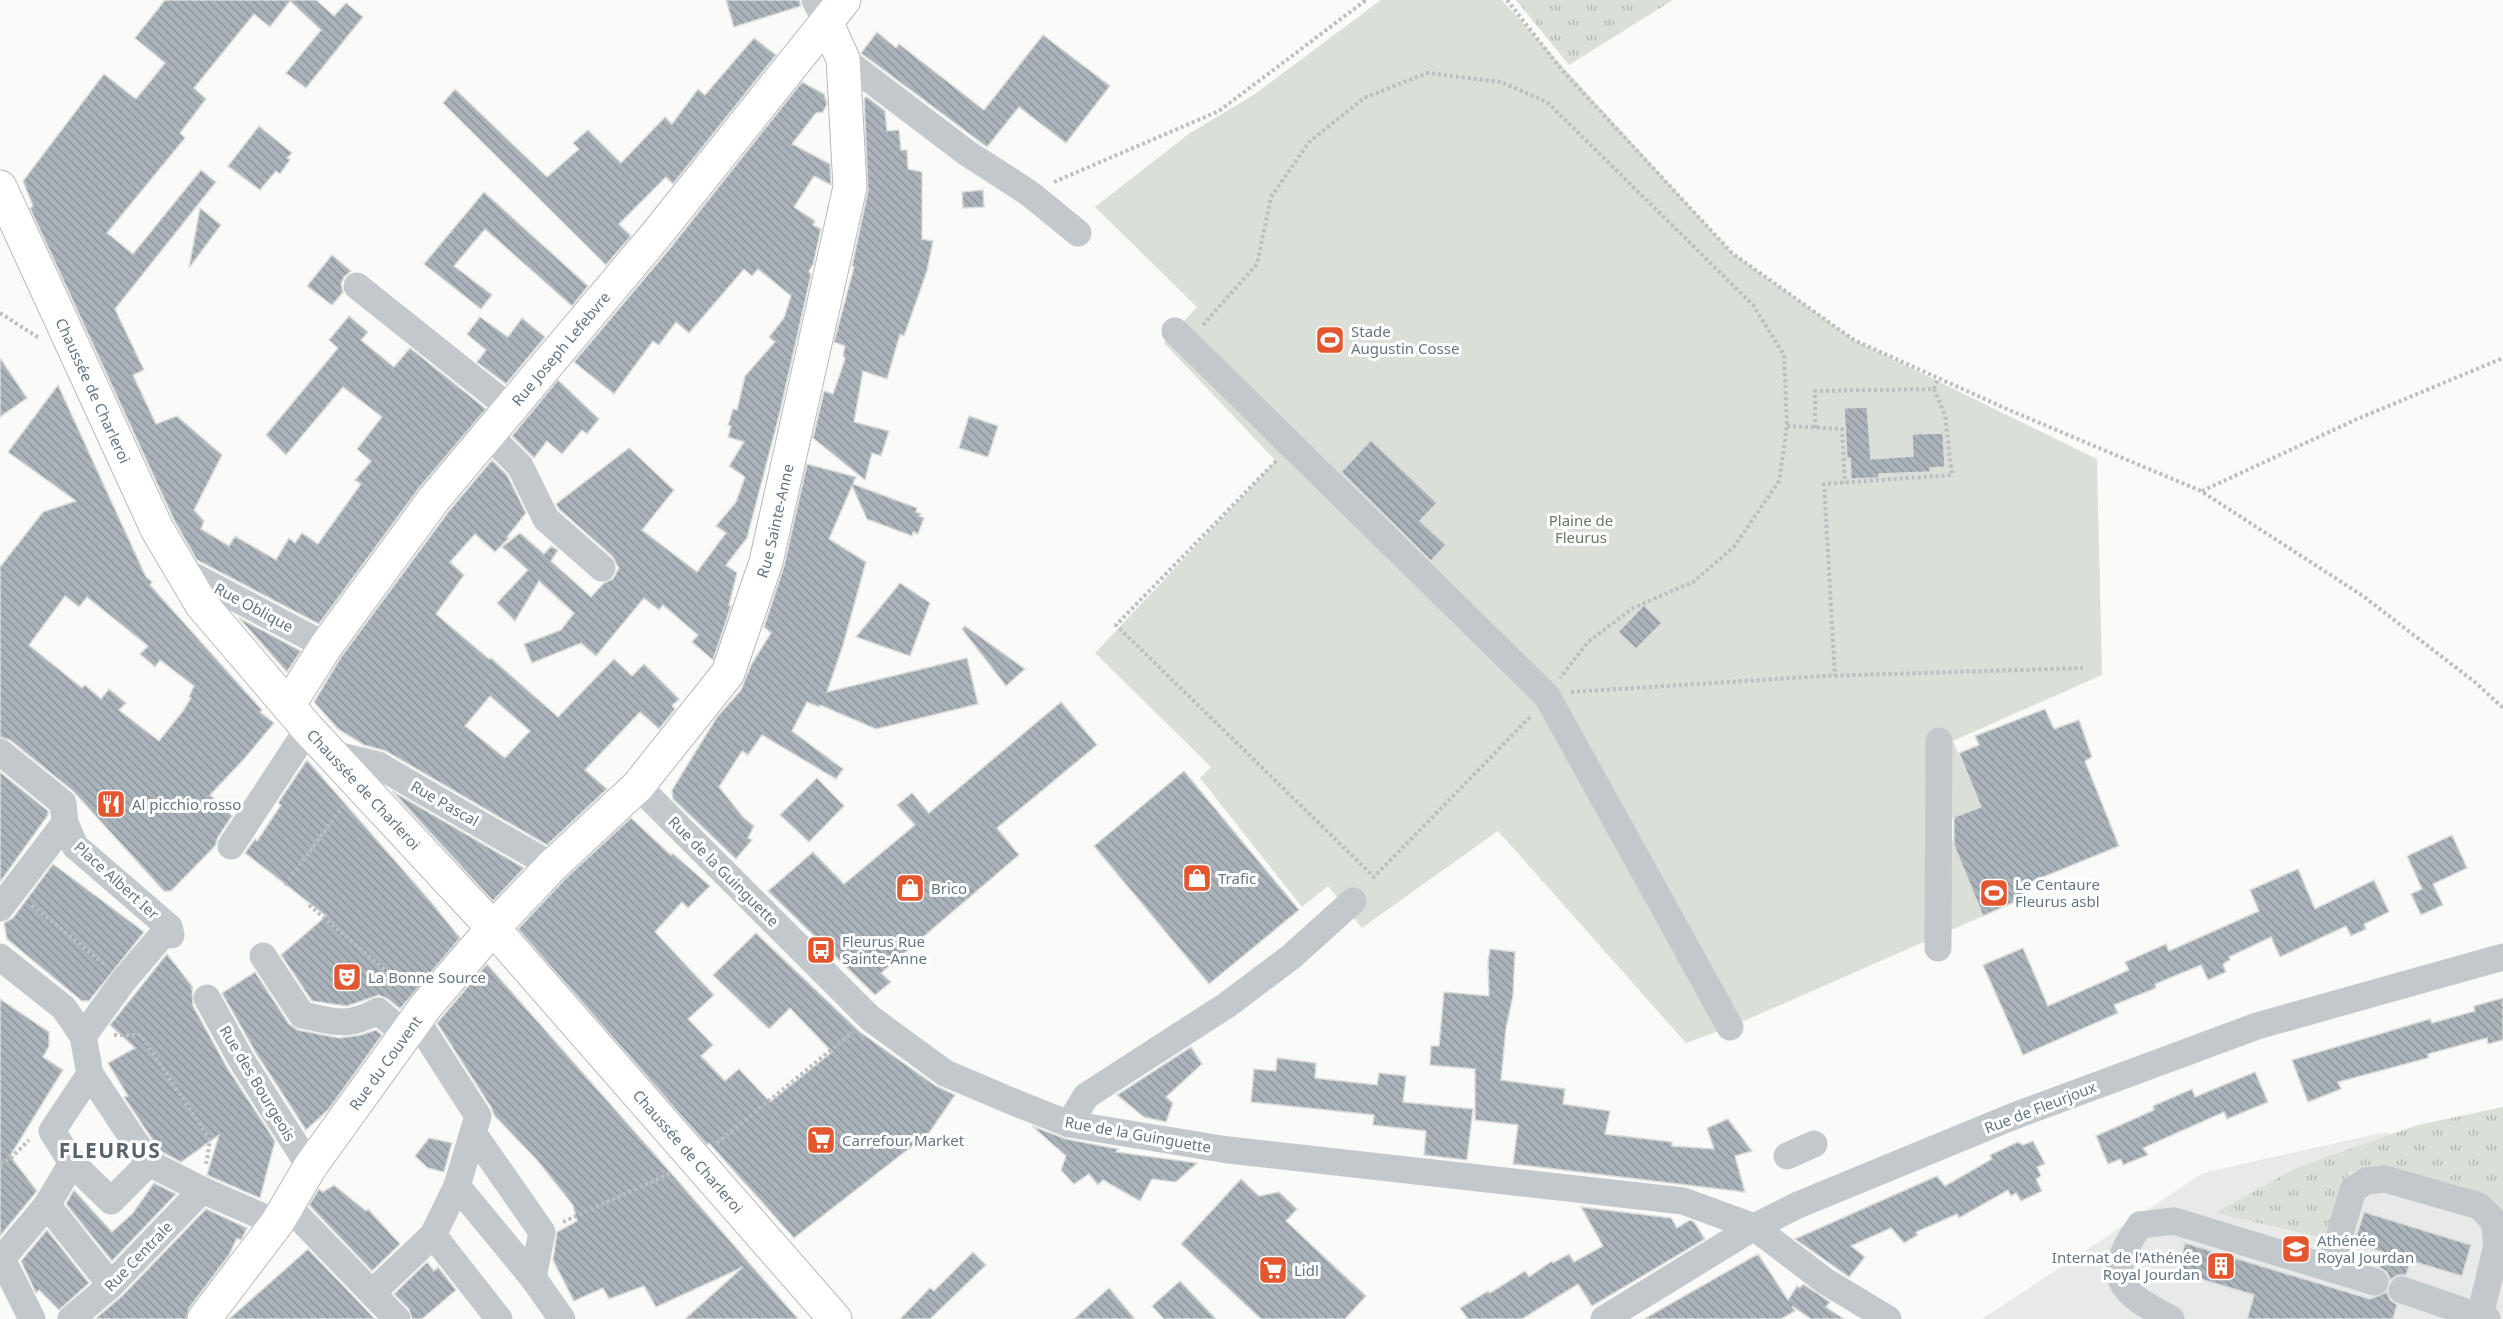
<svg xmlns="http://www.w3.org/2000/svg" width="2503" height="1319" font-family="'Noto Sans',sans-serif">
  <defs>
    <pattern id="grass-tufts" width="24" height="20" patternUnits="userSpaceOnUse" patternTransform="scale(1.5)"><rect width="24" height="20" fill="#dadfd7"/><path d="M3 7l-1-3M5 7V3M7 7l1-3M15 17l-1-3M17 17v-4M19 17l1-3" fill="none" stroke="#b4b9b4"/></pattern>
    <pattern id="building-back-hatch" width="6" height="6" patternUnits="userSpaceOnUse" patternTransform="scale(1.5)"><rect width="6" height="6" fill="#aab3b9"/><path d="M-1 5l2 2M0 0l6 6M5-1l2 2" fill="none" stroke="#8e969c"/></pattern>
  </defs>
  <rect width="100%" height="100%" fill="#fafaf8"/>
  <polygon fill="#e8e9e9" points="2385,1132 2503,1179 2503,1319 1982,1319 2203,1173"/>
  <g fill="url(#grass-tufts)">
    <polygon points="1516,0 1673,0 1569,65"/>
    <polygon points="2503,1107 2503,1218 2470,1190 2350,1171 2324,1238 2216,1213 2296,1168 2418,1125"/>
  </g>
  <polygon fill="#dadfd7" points="1381,0 1502,0 1732,253 1854,340 2097,459 2102,675 1953,741 1981,807 1945,821 1983,916 1730,1027 1686,1043 1498,831 1362,928 1328,886 1302,907 1200,778 1211,767 1095,653 1276,461 1164,343 1197,307 1095,207 1190,133 1255,94"/>
  <g fill="url(#building-back-hatch)" stroke="#dcdcda" stroke-width="1.5" fill-rule="evenodd">
    <polygon points="165,0 316,0 334,16 346,3 363,17 306,88 286,73 321,30 290,1 270,27 254,14 194,88 206,99 180,133 185,138 107,233 133,254 201,170 216,182 115,309 144,370 133,375 156,424 177,416 222,455 194,510 204,521 201,529 229,546 235,536 276,560 289,538 295,543 302,533 318,544 361,484 355,480 371,461 357,449 382,417 343,387 286,455 266,435 338,348 329,340 349,316 368,332 361,340 394,367 410,348 486,409 419,488 319,624 197,560 174,520 30,208 33,206 23,181 104,74 136,99 165,63 135,38"/>
    <polygon points="726,0 799,0 801,6 734,27"/>
    <polygon points="877,32 896,48 899,44 984,110 1043,35 1110,86 1066,143 1019,107 987,147 861,53"/>
    <polygon points="754,38 776,55 673,184 666,177 619,224 631,236 606,265 443,103 455,89 547,177 579,149 573,143 588,130 621,163 665,117 672,124 698,89 705,95"/>
    <polygon points="802,82 824,94 827,104 823,112 816,113 792,144 830,164 831,185 814,176 794,207 815,221 813,225 821,229 813,265 809,271 811,275 780,412 747,538 726,565 737,573 729,605 731,606 713,660 692,642 698,635 663,605 659,610 644,598 596,656 581,643 532,663 524,644 561,630 574,613 539,581 515,621 497,603 528,570 502,547 520,533 544,554 551,546 558,550 551,561 591,597 604,583 613,579 619,568 612,556 559,509 556,504 629,448 674,490 642,530 697,572 726,533 716,526 736,502 745,477 729,466 744,442 728,437 731,426 728,425 733,409 737,410 745,376 775,342 769,337 784,318 791,296 758,269 752,276 744,269 689,333 676,322 659,345 653,341 614,394 574,362 671,247"/>
    <polygon points="867,97 885,111 887,131 899,130 901,150 907,150 908,169 922,172 922,239 933,241 927,271 904,336 900,334 887,379 863,371 854,422 889,431 881,456 872,453 865,480 813,438 824,391 833,394 845,359 843,355 845,346 834,342 854,267 852,266 868,191 864,98"/>
    <polygon points="259,126 292,153 287,158 290,160 280,174 276,171 260,190 228,166"/>
    <polygon points="983,190 984,207 963,208 962,192"/>
    <polygon points="484,192 588,286 572,306 485,229 454,266 492,295 481,309 424,264"/>
    <polygon points="200,208 221,225 189,268"/>
    <polygon points="332,255 351,271 344,277 341,284 343,292 332,305 307,286"/>
    <polygon points="480,317 508,337 522,318 545,337 506,384 477,362 486,350 467,334"/>
    <polygon points="0,358 27,398 0,417"/>
    <polygon points="558,380 599,419 587,434 582,430 562,454 547,441 534,458 512,436"/>
    <path d="M58,385L146,577L152,582L150,585L262,710L260,712L274,723L245,758L210,795L232,816L218,837L215,846L171,891H164L73,791L10,740L0,737V567L43,512L76,501L8,452ZM65,596L79,607L87,597L148,646L140,654L155,667L160,660L194,686L189,697L191,698L183,711L159,741L119,710L126,703L109,689L101,699L85,685L82,688L29,645Z"/>
    <polygon points="1867,407 1871,459 1913,456 1912,434 1943,433 1945,467 1930,468 1930,472 1879,474 1879,478 1851,479 1850,458 1847,459 1844,408"/>
    <polygon points="969,416 998,426 988,457 959,448"/>
    <polygon points="1371,440 1437,503 1420,521 1446,545 1431,561 1341,472"/>
    <path d="M492,460L507,475L526,513L507,537L509,538L495,552L475,534L450,562L464,575L436,614L489,659L491,658L558,717L614,659L632,676L644,664L679,699L672,706L675,709L659,729L640,712L585,770L607,789L547,845L386,751L364,745L338,729L314,702L341,657L449,511ZM490,696L530,731L505,758L465,726Z"/>
    <polygon points="807,464 856,477 853,484 917,508 916,512 921,514 919,516 924,518 918,534 913,532 912,536 867,519 852,486 829,539 866,562 843,645 827,692 967,658 978,704 876,729 820,705 819,707 807,702 792,731 843,769 836,779 762,735 748,755 742,751 719,787 743,817 754,826 748,838 752,840 736,859 673,799 672,790 717,717 741,690 751,665 771,633 764,627 784,566"/>
    <polygon points="900,583 930,603 910,656 856,637"/>
    <polygon points="1644,605 1662,623 1636,649 1618,632"/>
    <polygon points="239,618 301,651 287,672"/>
    <polygon points="965,626 1025,669 1006,686 962,629"/>
    <polygon points="1061,702 1097,745 997,828 1019,855 881,973 891,982 875,995 768,891 813,852 844,884 915,825 897,805 912,793 929,813"/>
    <polygon points="2045,709 2054,729 2079,720 2092,757 2085,761 2119,846 2021,886 2026,897 1983,916 1954,845 1954,817 1981,807 1959,753 1979,745 1975,736"/>
    <polygon points="307,760 431,902 460,938 400,1009 388,999 379,995 347,1006 312,1001 281,955 326,916 245,853 255,839 257,841 281,805 278,803"/>
    <polygon points="1184,771 1299,910 1209,984 1094,846"/>
    <polygon points="0,772 48,811 48,815 0,882"/>
    <polygon points="817,778 844,806 809,842 780,815"/>
    <polygon points="392,791 524,868 493,901"/>
    <polygon points="631,818 671,855 672,853 710,886 688,908 682,902 655,932 714,995 688,1019 713,1045 701,1056 725,1081 739,1069 770,1102 832,1052 790,1008 769,1029 713,975 756,933 860,1032 936,1086 955,1095 929,1133 794,1238 709,1143 707,1145 518,929 565,879"/>
    <polygon points="2452,835 2467,868 2433,884 2443,905 2421,915 2411,894 2422,889 2407,856"/>
    <polygon points="53,864 144,932 89,1001 82,1001 7,939 4,923 13,918"/>
    <polygon points="2298,869 2315,909 2374,880 2389,912 2364,924 2366,929 2351,936 2346,926 2280,957 2271,937 2229,957 2230,960 2223,964 2226,972 2208,980 2201,965 2155,984 2156,988 2114,1005 2118,1013 2023,1055 1983,965 2023,948 2048,1006 2129,970 2125,962 2166,944 2169,951 2259,911 2250,890"/>
    <polygon points="1490,949 1515,952 1513,996 1506,1028 1501,1080 1565,1089 1563,1104 1610,1111 1605,1134 1672,1142 1672,1146 1714,1149 1707,1128 1728,1119 1752,1151 1735,1156 1745,1192 1513,1164 1518,1125 1475,1120 1475,1069 1430,1065 1431,1046 1439,1046 1444,992 1489,996 1488,962"/>
    <polygon points="167,954 192,986 193,1006 228,1069 275,1141 260,1198 207,1175 219,1135 181,1162 160,1151 124,1097 128,1096 108,1063 135,1048 110,1025"/>
    <polygon points="487,964 671,1173 798,1319 685,1319 743,1267 656,1307 644,1286 609,1299 603,1288 574,1301 553,1260 557,1232 577,1221 573,1205 537,1160 494,1115 491,1107 437,1023"/>
    <polygon points="255,972 289,1024 298,1030 339,1038 361,1035 376,1030 382,1035 329,1109 306,1130 256,1053 222,993"/>
    <polygon points="2503,998 2503,1040 2488,1044 2487,1038 2428,1054 2428,1058 2338,1082 2341,1089 2308,1102 2292,1060 2430,1019 2432,1023 2475,1011 2474,1006"/>
    <polygon points="0,999 49,1032 49,1046 43,1057 63,1070 10,1156 37,1191 0,1236"/>
    <polygon points="1191,1047 1202,1064 1166,1097 1173,1103 1166,1122 1144,1117 1117,1095"/>
    <polygon points="1277,1058 1316,1063 1315,1078 1377,1085 1379,1073 1406,1076 1403,1102 1473,1109 1467,1160 1424,1155 1426,1131 1373,1125 1374,1115 1251,1102 1254,1069 1276,1071"/>
    <polygon points="2255,1072 2268,1102 2227,1119 2224,1112 2143,1148 2148,1155 2123,1165 2121,1159 2108,1164 2096,1136 2154,1110 2153,1106 2192,1089 2195,1097"/>
    <polygon points="1032,1126 1066,1139 1118,1149 1116,1152 1197,1163 1176,1182 1152,1179 1140,1201 1103,1180 1098,1185 1089,1174 1074,1184 1061,1170 1066,1156"/>
    <polygon points="429,1138 452,1143 444,1172 428,1168 415,1156"/>
    <polygon points="2033,1141 2045,1164 2037,1167 2041,1176 2036,1179 2042,1191 2021,1201 2016,1193 2011,1196 2008,1190 1959,1218 1957,1214 1916,1232 1918,1235 1904,1243 1891,1228 1851,1246 1865,1257 1849,1277 1795,1239 1937,1176 1945,1186 1992,1159 1990,1155 2018,1142 2023,1145"/>
    <polygon points="1241,1179 1259,1196 1279,1192 1297,1209 1286,1221 1366,1296 1345,1319 1261,1319 1181,1244"/>
    <polygon points="154,1183 176,1194 112,1261 66,1204 74,1190 112,1232 133,1213"/>
    <polygon points="334,1185 366,1211 368,1209 400,1244 372,1271 309,1205 319,1189 323,1192"/>
    <polygon points="1581,1207 1671,1218 1677,1228 1690,1220 1694,1222 1705,1239 1592,1306 1578,1284 1522,1319 1468,1319 1460,1308 1488,1291 1490,1293 1525,1271 1529,1277 1552,1261 1553,1263 1569,1254 1574,1262 1603,1246"/>
    <polygon points="206,1209 247,1228 241,1240 237,1238 229,1255 189,1308 186,1319 95,1319 122,1296"/>
    <polygon points="2364,1212 2471,1245 2462,1276 2411,1261 2406,1275 2398,1275 2390,1280 2387,1272 2379,1267 2383,1252 2354,1244"/>
    <polygon points="47,1230 89,1283 59,1310 39,1290 36,1293 21,1261"/>
    <polygon points="2185,1243 2370,1299 2387,1292 2390,1300 2397,1305 2393,1319 2247,1319 2254,1295 2177,1272"/>
    <polygon points="308,1249 375,1319 229,1319 262,1290"/>
    <polygon points="973,1252 986,1265 930,1319 900,1319 930,1288 934,1291"/>
    <polygon points="1758,1254 1788,1300 1797,1286 1800,1288 1803,1284 1830,1302 1826,1307 1844,1319 1811,1319 1792,1306 1795,1311 1781,1319 1644,1319"/>
    <polygon points="427,1262 434,1271 438,1267 456,1290 422,1319 412,1319 409,1309 394,1294"/>
    <polygon points="1180,1281 1216,1319 1164,1319 1152,1306"/>
    <polygon points="1109,1288 1135,1319 1074,1319"/>
  </g>
  <g fill="none" stroke-linecap="round" stroke-linejoin="round">
    <g stroke="#b5babe" stroke-width="35">
      <g id="major">
        <path id="s1" d="M0,187L157,529L202,605L308,729L493,928L835,1319"/>
        <path id="s2" d="M288,706L326,646L434,499L656,235L844,0"/>
        <path id="s3" d="M204,1319L277,1223L310,1167L426,1006L493,928L552,866L638,786L728,673L766,562L850,187L843,59L827,24"/>
      </g>
    </g>
    <g stroke="#bbbfc2" stroke-width="4" stroke-dasharray="3 3" stroke-linecap="butt">
      <polyline points="1507,0 1561,69 1732,253 1854,340 2009,410 2201,491 2363,596 2476,683 2503,708"/>
      <polyline points="1054,182 1219,111 1366,0"/>
      <polyline points="0,313 39,338"/>
      <polyline points="1203,325 1257,264 1271,197 1309,142 1364,98 1427,73 1501,82 1547,102 1753,305 1784,355 1787,426 1779,481 1734,547 1693,582 1633,608 1588,642 1560,678"/>
      <polyline points="1934,389 1938,378"/>
      <polyline points="1787,426 1842,429 1845,483"/>
      <polyline points="1815,428 1815,391 1934,389 1945,415 1952,475 1824,484 1835,676"/>
      <polyline points="1276,461 1116,625 1374,877 1531,716"/>
      <polyline points="2202,491 2355,420 2503,358"/>
      <polyline points="1571,692 1823,676 2083,668"/>
      <polyline points="285,885 343,806"/>
      <polyline points="32,905 105,965"/>
      <polyline points="309,905 406,988"/>
      <polyline points="114,1035 141,1035 210,1140 206,1165"/>
      <polyline points="717,1143 853,1032"/>
      <polyline points="0,1164 11,1158 29,1140"/>
      <polyline points="563,1222 671,1173"/>
    </g>
    <g stroke="#c3c8cc" stroke-width="27">
      <polyline points="815,0 827,24"/>
      <polyline points="843,59 967,153 1029,193 1078,233"/>
      <polyline points="357,286 510,408"/>
      <polyline points="1175,331 1547,696 1730,1027"/>
      <polyline points="488,434 520,466 546,519 602,568"/>
      <polyline points="180,569 326,646"/>
      <polyline points="0,752 63,803 65,823 75,846 169,927 171,935"/>
      <polyline points="332,754 378,765 552,866"/>
      <polyline points="638,786 870,1018 945,1073 1016,1103 1069,1124 1228,1150 1683,1201 1754,1227 1825,1281 1888,1319"/>
      <polyline points="231,846 308,729"/>
      <polyline points="0,908 65,823"/>
      <polyline points="1938,948 1939,741"/>
      <path d="M263,956L302,1015C335,1022 347,1028 378,1011L406,1035"/>
      <polyline points="0,957 64,1008 83,1036 90,1074 149,1163 202,1190 277,1223"/>
      <polyline points="207,998 242,1061 310,1167"/>
      <polyline points="417,1021 478,1116 457,1186 433,1235 499,1319"/>
      <polyline points="83,1036 124,980 169,927"/>
      <polyline points="90,1074 52,1131 72,1163 111,1201 149,1163"/>
      <polyline points="1069,1124 1086,1096 1227,1005 1292,956 1353,901"/>
      <polyline points="473,1133 542,1232 533,1278"/>
      <polyline points="1787,1156 1814,1144"/>
      <polyline points="457,1186 533,1278 562,1319"/>
      <polyline points="47,1205 111,1285"/>
      <polyline points="287,1205 397,1319"/>
      <polyline points="2,1259 32,1319"/>
      <polyline points="0,1261 47,1205 72,1163"/>
      <polyline points="2330,1268 2353,1190 2366,1181 2385,1179 2479,1206 2494,1221 2497,1245 2480,1316"/>
      <polyline points="2402,1290 2487,1319"/>
      <polyline points="372,1293 433,1235"/>
      <polyline points="71,1319 111,1285 202,1190"/>
      <polyline points="1604,1319 1754,1227 1798,1205 2014,1116 2257,1026 2503,957"/>
      <path d="M2171,1319C2120,1292 2102,1278 2140,1225L2174,1221L2375,1282"/>
    </g>
    <use href="#major" stroke="#fff" stroke-width="33"/>
  </g>
  <defs>
    <g id="stadium-square" transform="scale(1.5)"><rect x="-9" y="-9" width="18" height="18" rx="4" fill="#e4572e" stroke="#fff"/><path d="M0-5a6.5 5 0 1 0 0 10a6.5 5 0 1 0 0-10ZM-3.5-1.8h7v3.6h-7Z" fill="#fff"/></g>
    <g id="restaurant-square" transform="scale(1.5)"><rect x="-9" y="-9" width="18" height="18" rx="4" fill="#e4572e" stroke="#fff"/><path d="M-5-6h1v4h1v-4h1v4h1v-4h1v5L-1.5 .5V6h-2V.5L-5-1ZM5-6V6H3V1.5H1.5Q1.5-4 5-6Z" fill="#fff"/></g>
    <g id="shop-square" transform="scale(1.5)"><rect x="-9" y="-9" width="18" height="18" rx="4" fill="#e4572e" stroke="#fff"/><path d="M-5-2.5h2.3a2.7 3.5 0 0 1 5.4 0H5L5.5 6h-11ZM-1.5-2.5h3a1.5 2.3 0 0 0-3 0Z" fill="#fff"/></g>
    <g id="bus-square" transform="scale(1.5)"><rect x="-9" y="-9" width="18" height="18" rx="4" fill="#e4572e" stroke="#fff"/><path d="M-5-6H5V4H4V6H2V4H-2V6H-4V4H-5ZM-3.5-4V0h7V-4ZM-3.5 1.2v1.5H-2V1.2ZM2 1.2v1.5H3.5V1.2Z" fill="#fff"/></g>
    <g id="theatre-square" transform="scale(1.5)"><rect x="-9" y="-9" width="18" height="18" rx="4" fill="#e4572e" stroke="#fff"/><path d="M-5-5.5Q0-4 5-5.5V0Q5 5 0 6Q-5 5-5 0ZM-3.3-2.5H-1v1.5H-3.3ZM1-2.5H3.3v1.5H1ZM-2.8 1Q0 5.5 2.8 1Z" fill="#fff"/></g>
    <g id="supermarket-square" transform="scale(1.5)"><rect x="-9" y="-9" width="18" height="18" rx="4" fill="#e4572e" stroke="#fff"/><path d="M-6-5.5h2.5l.6 2H6L4.5 2H-2.5L-4.4-4H-6ZM-1.5 3.2a1.3 1.3 0 1 0 .1 0ZM3 3.2a1.3 1.3 0 1 0 .1 0Z" fill="#fff"/></g>
    <g id="school-square" transform="scale(1.5)"><rect x="-9" y="-9" width="18" height="18" rx="4" fill="#e4572e" stroke="#fff"/><path d="M0-5L7-2L0 1L-7-2ZM-4 1L0 2.5L4 1V4Q0 6-4 4Z" fill="#fff"/></g>
    <g id="building-square" transform="scale(1.5)"><rect x="-9" y="-9" width="18" height="18" rx="4" fill="#e4572e" stroke="#fff"/><path d="M-4-6H4V6H1V3H-1V6H-4ZM-2.5-4.3h1.7v1.8h-1.7ZM.8-4.3h1.7v1.8H.8ZM-2.5-1h1.7V.8h-1.7ZM.8-1h1.7V.8H.8Z" fill="#fff"/></g>
  </defs>
  <g fill-rule="evenodd">
    <use href="#stadium-square" x="1330" y="340"/>
    <use href="#restaurant-square" x="111" y="804"/>
    <use href="#shop-square" x="1197" y="878"/>
    <use href="#shop-square" x="910" y="888"/>
    <use href="#stadium-square" x="1994" y="893"/>
    <use href="#bus-square" x="821" y="950"/>
    <use href="#theatre-square" x="347" y="977"/>
    <use href="#supermarket-square" x="821" y="1140"/>
    <use href="#school-square" x="2296" y="1249"/>
    <use href="#building-square" x="2221" y="1266"/>
    <use href="#supermarket-square" x="1273" y="1270"/>
  </g>
  <g text-anchor="middle" dominant-baseline="central" stroke-width="6" stroke-linejoin="round" paint-order="stroke">
    <g font-size="15" fill="#657683" stroke="#fff" text-anchor="start">
      <text x="1351" y="331">Stade<tspan x="1351" dy="17">Augustin Cosse</tspan></text>
      <text x="132" y="804">Al picchio rosso</text>
      <text x="1218" y="878">Trafic</text>
      <text x="2015" y="884">Le Centaure<tspan x="2015" dy="17">Fleurus asbl</tspan></text>
      <text x="931" y="888">Brico</text>
      <text x="842" y="941">Fleurus Rue<tspan x="842" dy="17">Sainte-Anne</tspan></text>
      <text x="368" y="977">La Bonne Source</text>
      <text x="842" y="1140">Carrefour Market</text>
      <text x="2317" y="1240">Athénée<tspan x="2317" dy="17">Royal Jourdan</tspan></text>
      <text x="2200" y="1257" text-anchor="end">Internat de l'Athénée<tspan x="2200" dy="17">Royal Jourdan</tspan></text>
      <text x="1294" y="1270">Lidl</text>
    </g>
    <g font-size="15" fill="#657683" stroke="#fff">
      <text stroke="none"><textPath href="#s2" startOffset="450">Rue Joseph Lefebvre</textPath></text>
      <text stroke="none"><textPath href="#s1" startOffset="224">Chaussée de Charleroi</textPath></text>
      <text stroke="none"><textPath href="#s3" startOffset="994">Rue Sainte-Anne</textPath></text>
      <text transform="translate(254 607) rotate(28)">Rue Oblique</text>
      <text stroke="none"><textPath href="#s1" startOffset="710">Chaussée de Charleroi</textPath></text>
      <text transform="translate(445 803) rotate(30)">Rue Pascal</text>
      <text transform="translate(724 871) rotate(45)">Rue de la Guinguette</text>
      <text transform="translate(117 880) rotate(42)">Place Albert Ier</text>
      <text stroke="none"><textPath href="#s3" startOffset="314">Rue du Couvent</textPath></text>
      <text transform="translate(258 1083) rotate(59)">Rue des Bourgeois</text>
      <text transform="translate(2040 1107) rotate(-21)">Rue de Fleurjoux</text>
      <text transform="translate(1138 1134) rotate(10)">Rue de la Guinguette</text>
      <text stroke="none"><textPath href="#s1" startOffset="1196">Chaussée de Charleroi</textPath></text>
      <text transform="translate(138 1256) rotate(-46)">Rue Centrale</text>
    </g>
    <g font-size="15" fill="#687a64" stroke="#fff">
      <text x="1581" y="520">Plaine de<tspan x="1581" dy="17">Fleurus</tspan></text>
    </g>
    <g font-size="21" font-weight="bold" letter-spacing="1.5" fill="#57646e" stroke="#fff">
      <text x="110" y="1150">FLEURUS</text>
    </g>
  </g>
</svg>
